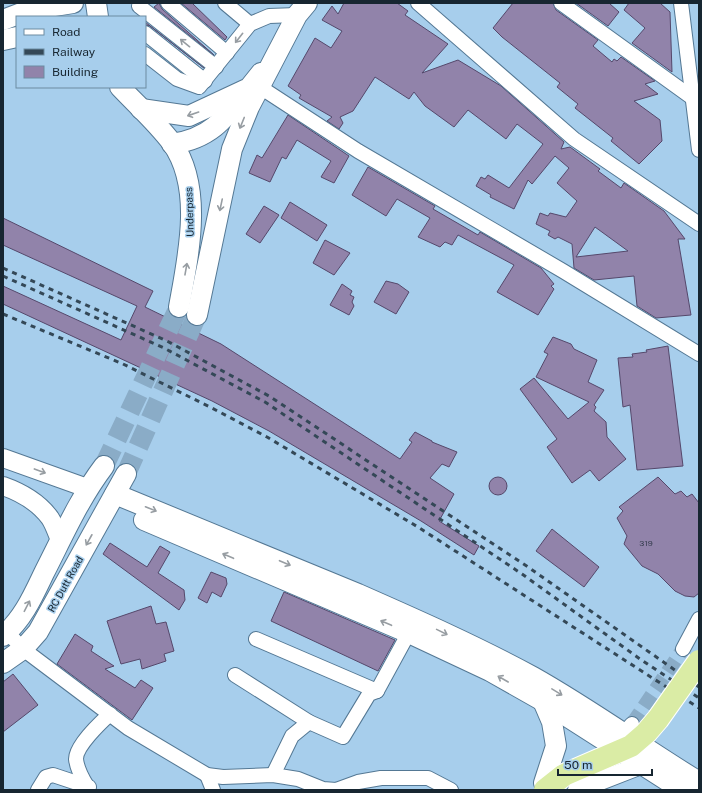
<svg xmlns="http://www.w3.org/2000/svg" width="702" height="793" font-family="'Public Sans',sans-serif">
  <rect width="100%" height="100%" fill="#a7ceec"/>
  <g fill="#9183aa" stroke="#55486b" fill-rule="evenodd">
    <polygon points="159,3 162,9 214,55 154,7"/>
    <polygon points="181,3 192,3 227,37 225,40"/>
    <path d="M344,3H397L408,11L405,15L448,44L422,73L458,60L501,86L564,142L561,149L570,147L600,169L598,171L621,188L624,183L664,211L685,239H678L691,315L656,318L637,306L634,276L594,280L574,268L572,244L558,237L555,239L548,235L550,231L536,224L540,213L548,216L550,213L566,217L577,201L557,183L569,168L555,156L532,184L528,180L514,209L490,197L491,195L476,186L481,177L485,179L488,175L509,188L543,144L517,124L506,139L468,110L454,127L425,106L414,92L409,99L375,77L353,111L340,117L343,123L339,129L327,121L332,117L299,98L301,95L288,86L315,38L331,48L342,31L322,20L332,6L338,14ZM595,227L628,251L576,257Z"/>
    <polygon points="513,3 553,3 556,10 598,40 593,46 612,62 614,59 617,61 621,57 655,81 645,84 658,94 634,101 660,120 662,141 639,164 611,141 613,138 575,108 578,104 557,87 560,83 502,37 493,28"/>
    <polygon points="576,3 609,3 619,12 608,26"/>
    <polygon points="629,3 660,3 670,12 672,72 632,43 645,28 624,10"/>
    <polygon points="145,22 204,68 150,26 145,25"/>
    <polygon points="288,115 349,156 334,183 321,177 331,161 297,140 286,159 282,157 270,182 249,173 257,155 262,158"/>
    <polygon points="368,167 435,206 433,209 478,235 480,232 541,268 554,284 551,286 554,289 538,315 497,292 514,265 458,235 452,245 445,242 440,247 418,237 430,218 397,199 386,216 352,195"/>
    <polygon points="290,202 327,225 317,241 281,218"/>
    <polygon points="264,206 279,215 260,243 246,234"/>
    <polygon points="3,218 153,291 145,307 221,344 400,459 412,442 409,440 415,432 432,441 432,442 457,452 449,467 442,464 430,478 454,494 439,521 479,546 474,555 421,521 269,431 212,401 3,304 3,286 121,340 137,306 3,245"/>
    <polygon points="325,240 350,253 334,275 313,263"/>
    <polygon points="386,281 398,284 409,292 396,314 374,302"/>
    <polygon points="342,284 352,291 350,295 354,297 352,302 354,306 349,315 330,305"/>
    <polygon points="553,337 571,344 574,349 597,360 588,382 604,390 594,405 596,407 594,411 606,422 607,437 626,459 599,481 590,470 572,483 547,447 557,439 520,389 534,378 568,419 589,402 536,377 548,354 544,352"/>
    <polygon points="668,346 683,466 637,470 630,405 623,407 618,358 633,357 632,354 647,352 646,350"/>
    <polygon points="658,477 675,494 681,491 687,497 692,494 699,503 699,593 694,597 685,596 675,591 658,574 642,566 624,544 627,536 617,518 623,511 619,507"/>
    <circle cx="498" cy="486" r="9"/>
    <polygon points="552,529 599,567 584,587 536,551"/>
    <polygon points="110,543 147,567 160,546 170,552 158,573 184,590 185,600 179,610 103,554"/>
    <polygon points="211,572 226,578 227,584 221,597 212,592 207,603 198,598"/>
    <polygon points="284,592 395,640 378,671 271,621"/>
    <polygon points="151,606 156,624 166,622 174,651 164,654 166,661 142,669 140,659 121,664 107,621"/>
    <polygon points="75,634 93,646 91,651 114,666 105,669 135,688 141,680 153,688 132,720 57,664"/>
    <polygon points="13,674 38,705 3,732 3,682"/>
  </g>
  <g fill="none" stroke-linecap="round" stroke-linejoin="round">
    <polyline stroke="#8aacc7" stroke-width="14" stroke-dasharray="14 7" stroke-linecap="butt" points="632,724 683,649"/>
    <g stroke="#8aacc7" stroke-width="20" stroke-dasharray="20 10" stroke-linecap="butt">
      <polyline points="104,466 179,307"/>
      <polyline points="126,474 197,315"/>
    </g>
    <g stroke="#547894" stroke-width="16">
      <g id="minor">
        <polyline points="168,3 227,53"/>
        <polyline points="225,3 250,24"/>
        <polyline points="418,3 574,139 699,224"/>
        <polyline points="561,3 694,99"/>
        <polyline points="681,3 699,150"/>
        <polyline points="139,6 216,67"/>
        <polyline points="145,33 205,81"/>
        <polyline points="145,54 177,79 199,87 250,24 269,16 297,15"/>
        <polyline points="260,87 358,151 563,271 699,354"/>
        <polyline points="7,632 23,649 128,728 207,775 223,777 273,775 298,779 323,789 336,790 358,782 381,778 428,778 451,790"/>
        <polyline points="256,639 377,691"/>
        <polyline points="683,649 699,619"/>
        <polyline points="235,675 309,722"/>
        <polyline points="624,733 632,724"/>
        <polyline points="207,775 213,790"/>
        <polyline points="273,775 292,736 309,722 343,737 369,694 377,691 413,625"/>
        <path d="M87,786C82,778 77,769 76,759C76,746 100,723 110,714"/>
        <polyline points="38,790 46,777 53,775 89,787"/>
      </g>
    </g>
    <g stroke="#547894" stroke-width="20">
      <g id="tertiary">
        <polyline points="3,458 87,488"/>
        <path d="M3,486C20,492 39,503 50,518C54,524 57,533 60,540"/>
        <polyline points="577,790 641,765 652,756"/>
      </g>
    </g>
    <g stroke="#547894" stroke-width="22">
      <g id="secondary">
        <polyline points="96,3 98,17"/>
        <polyline points="3,20 29,10 73,3"/>
        <polyline points="3,40 17,37"/>
        <path d="M120,87C137,105 157,123 172,143C204,188 188,257 179,307"/>
        <polyline points="141,109 189,116 249,88 261,73"/>
        <path d="M172,144C209,139 224,120 246,92"/>
        <polyline points="197,315 232,149 249,107 297,15 307,3"/>
        <path d="M115,494C196,527 277,560 358,594C417,620 476,646 533,677C590,709 643,748 699,782"/>
        <polyline points="144,520 409,633 490,671 543,701 682,790"/>
        <path d="M3,636C23,619 33,596 44,573C63,536 79,499 104,466"/>
        <polyline points="3,663 23,649 38,632 126,474"/>
        <polyline points="543,701 552,722 556,746 544,783"/>
      </g>
    </g>
    <use href="#minor" stroke="#fff" stroke-width="14"/>
    <use href="#tertiary" stroke="#fff" stroke-width="18"/>
    <use href="#secondary" stroke="#fff" stroke-width="20"/>
    <g stroke="#344857" stroke-width="3" stroke-dasharray="5 5" stroke-linecap="butt">
      <polyline points="3,268 167,341 269,396 528,567 699,687"/>
      <polyline points="3,276 164,348 265,402 522,574 640,659 699,698"/>
      <polyline points="3,314 123,364 210,407 267,437 418,527 699,708"/>
    </g>
    <g stroke="#fff" stroke-width="24" stroke-linecap="butt">
      <polyline id="primary-bridge" points="545,790 564,775 631,746 646,733 658,719 699,661"/>
    </g>
    <use href="#primary-bridge" stroke="#daeca5" stroke-width="22"/>
  </g>
  <defs><path id="oneway-shaft" d="M-6 0H5M1.5-3L5.5 0L1.5 3" fill="none" stroke-width="1.6" stroke-linecap="round" stroke-linejoin="round"/></defs>
  <g stroke="#979da2">
    <use href="#oneway-shaft" transform="translate(239 38) rotate(128)"/>
    <use href="#oneway-shaft" transform="translate(185 43) rotate(-141)"/>
    <use href="#oneway-shaft" transform="translate(193 114) rotate(161)"/>
    <use href="#oneway-shaft" transform="translate(242 123) rotate(112)"/>
    <use href="#oneway-shaft" transform="translate(221 205) rotate(102)"/>
    <use href="#oneway-shaft" transform="translate(186 269) rotate(-80)"/>
    <use href="#oneway-shaft" transform="translate(40 471) rotate(20)"/>
    <use href="#oneway-shaft" transform="translate(151 509) rotate(22)"/>
    <use href="#oneway-shaft" transform="translate(89 540) rotate(119)"/>
    <use href="#oneway-shaft" transform="translate(228 556) rotate(-157)"/>
    <use href="#oneway-shaft" transform="translate(285 563) rotate(23)"/>
    <use href="#oneway-shaft" transform="translate(27 606) rotate(-63)"/>
    <use href="#oneway-shaft" transform="translate(386 623) rotate(-157)"/>
    <use href="#oneway-shaft" transform="translate(442 632) rotate(26)"/>
    <use href="#oneway-shaft" transform="translate(503 679) rotate(-150)"/>
    <use href="#oneway-shaft" transform="translate(557 692) rotate(31)"/>
  </g>
  <g text-anchor="middle" dominant-baseline="central" stroke-width="3" stroke-linejoin="round" paint-order="stroke">
    <g font-size="8" fill="#363d4f">
      <text x="646" y="543">319</text>
    </g>
    <g font-size="10" fill="#172631" stroke="#a7ceec">
      <text transform="translate(189 212) rotate(-92)">Underpass</text>
      <text transform="translate(65 584) rotate(-61)">RC Dutt Road</text>
    </g>
  </g>
  <rect width="702" height="793" fill="none" stroke="#172631" stroke-width="8"/>
  <rect x="16" y="16" width="130" height="72" fill="#a7ceec" stroke="#6d8ba1"/>
  <rect x="24" y="29" width="20" height="6" fill="#ffffff" stroke="#6d8ba1"/>
  <text x="52" y="36" font-size="12" fill="#172631">Road</text>
  <rect x="24" y="49" width="20" height="6" fill="#344857" stroke="#6d8ba1"/>
  <text x="52" y="56" font-size="12" fill="#172631">Railway</text>
  <rect x="24" y="66" width="20" height="12" fill="#9183aa" stroke="#6d8ba1"/>
  <text x="52" y="76" font-size="12" fill="#172631">Building</text>
  <path d="M558 769v6h94v-6" fill="none" stroke="#172631" stroke-width="2"/>
  <text x="564" y="769" font-size="12" fill="#172631" stroke="#a7ceec" stroke-width="3" paint-order="stroke">50 m</text>
</svg>
